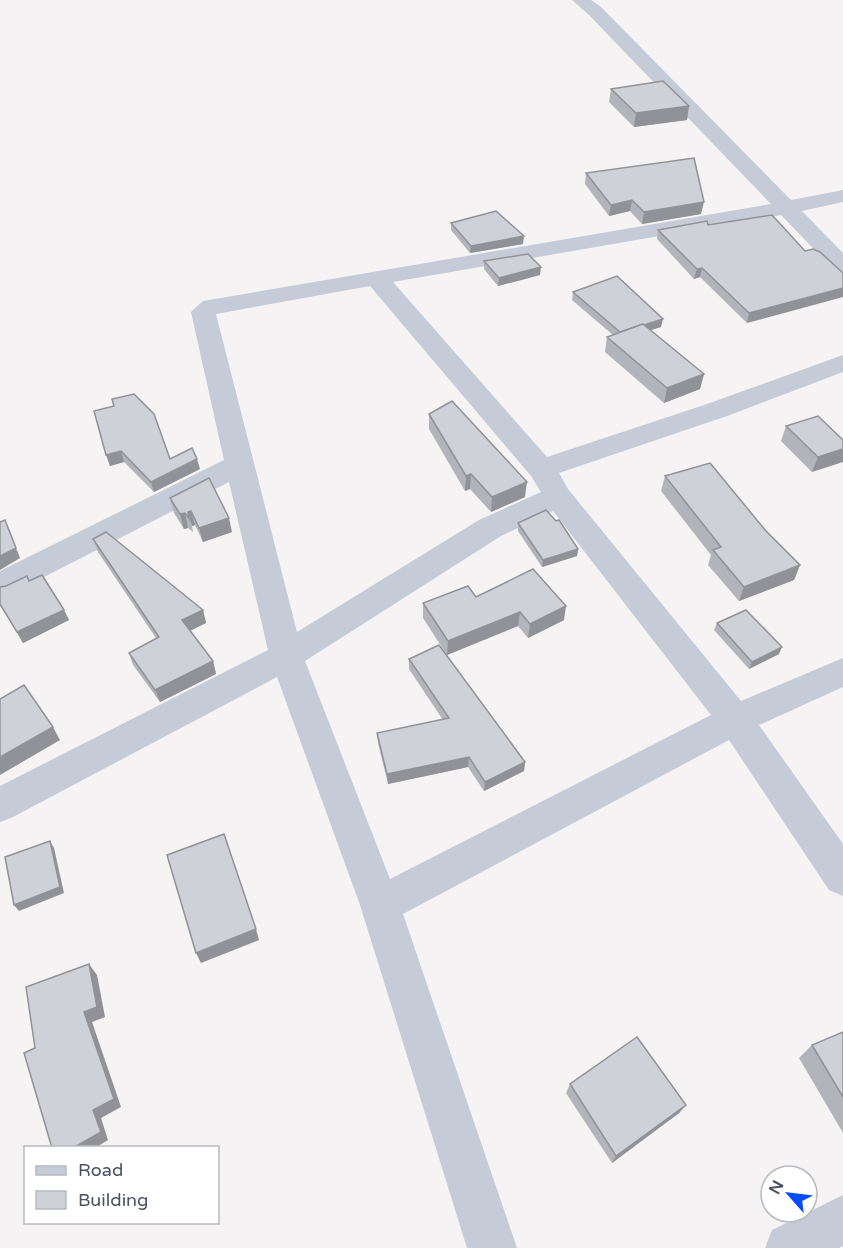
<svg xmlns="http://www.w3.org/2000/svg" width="843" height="1248" font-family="'Varela Round',sans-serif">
  <rect width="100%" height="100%" fill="#f5f3f3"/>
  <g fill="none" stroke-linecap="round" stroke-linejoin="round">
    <g fill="#c5ccd8" fill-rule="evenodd">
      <path d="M572,0H591L601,7L791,200L843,190V202L802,211L843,253V273L835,271L781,215L393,282L547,457L707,404L843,355V372L727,416L559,473L568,489L741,701L843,658V687L759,725L843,844V896L829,890L729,740L403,914L517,1248H467L360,905L277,677L13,817L0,822V786L268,650L229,482L11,594L0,597V571L224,460L191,312L203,301L771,204L589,15ZM370,286L531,476L541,492L479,520L297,632L216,314ZM553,511L711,715L390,879L305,661L501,536Z"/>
      <polygon points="843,1195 843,1246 839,1248 765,1248 772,1230"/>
    </g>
  </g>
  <g fill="#b1b4ba">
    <polygon points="611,89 689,106 687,120 634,127 609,102"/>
    <polygon points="586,173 701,214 642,224 630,211 609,216 585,184"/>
    <polygon points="451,223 523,244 470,253 451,230"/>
    <polygon points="708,225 805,251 747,323 700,277 694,279 657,239 658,230"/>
    <polygon points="484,261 540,275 498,286 484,269"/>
    <polygon points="573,292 661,327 650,330 704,374 700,389 664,403 605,352 607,337 613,335 572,300"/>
    <polygon points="94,411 170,459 200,469 154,492 124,462 110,466"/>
    <polygon points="429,414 525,497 491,512 470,489 465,491 429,429"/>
    <polygon points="786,426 843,440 812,472 781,441"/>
    <polygon points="665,476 766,531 800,565 794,580 739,601 708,565 711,555 661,491"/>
    <polygon points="170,498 232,532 203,542 195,525 192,526 193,532 188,528 184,529 174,513"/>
    <polygon points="518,523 578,549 577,556 542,567 518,531"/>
    <polygon points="93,539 203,610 206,623 190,631 213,661 216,674 160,702 133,665 129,653 156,638 98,552"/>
    <polygon points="29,581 64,610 69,620 23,643 0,605 0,587"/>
    <polygon points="476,597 564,620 528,638 518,626 447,655 423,618 423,603"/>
    <polygon points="717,623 779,654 749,669 714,630"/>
    <polygon points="409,659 525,762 524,771 484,791 468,767 388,784 378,743 377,733 443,720 409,669"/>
    <polygon points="843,1032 843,1133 799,1058 812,1045"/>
    <polygon points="570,1084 686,1105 679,1113 612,1163 566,1093"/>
  </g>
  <g fill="#909297">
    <polygon points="689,106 687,120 634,127 636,113"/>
    <polygon points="632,200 630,211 609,216 611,205"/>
    <polygon points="704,202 701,214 642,224 644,212"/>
    <polygon points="524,236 523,244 470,253 471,246"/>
    <polygon points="541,267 540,275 498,286 499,278"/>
    <polygon points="702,268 700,277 694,279 697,269"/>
    <polygon points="843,288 843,297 747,323 749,313"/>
    <polygon points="663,319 661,327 619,340 620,332"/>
    <polygon points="704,374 700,389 664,403 667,388"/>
    <polygon points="843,449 843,462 812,472 818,457"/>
    <polygon points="121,451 124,462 110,466 106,455"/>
    <polygon points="197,459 200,469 154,492 151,482"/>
    <polygon points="471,474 470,489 465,491 466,476"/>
    <polygon points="527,482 525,497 491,512 492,497"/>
    <polygon points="191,511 195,525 192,526 188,512"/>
    <polygon points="185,513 188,528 184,529 180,514"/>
    <polygon points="229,518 232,532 203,542 199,528"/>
    <polygon points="5,520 20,558 0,570 0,556"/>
    <polygon points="578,549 577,556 542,567 543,560"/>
    <polygon points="800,565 794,580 739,601 744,587"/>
    <polygon points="566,606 564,620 528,638 530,624"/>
    <polygon points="64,610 69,620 23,643 17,632"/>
    <polygon points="203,610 206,623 185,633 182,620"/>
    <polygon points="520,612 518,626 447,655 448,641"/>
    <polygon points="782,647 779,654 749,669 752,662"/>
    <polygon points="213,661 216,674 160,702 155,690"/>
    <polygon points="53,727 60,740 0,775 0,757"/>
    <polygon points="469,757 468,767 388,784 387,774"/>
    <polygon points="525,762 524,771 484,791 485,782"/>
    <polygon points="50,841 54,848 64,893 19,911 14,905"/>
    <polygon points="256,929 259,940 201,963 196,953"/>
    <polygon points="89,964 97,975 105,1017 92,1022 121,1107 101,1118 108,1140 95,1148 73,1148 93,1110 84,1012"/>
    <polygon points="686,1105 679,1113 612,1163 616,1156"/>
  </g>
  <g fill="#ced1d8" stroke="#909297" stroke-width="1.5">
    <polygon points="663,81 689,106 636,113 611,89"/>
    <polygon points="694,158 704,202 644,212 632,200 611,205 586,173"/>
    <polygon points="496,211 524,236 471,246 451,223"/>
    <polygon points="772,215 805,251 813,249 820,252 843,273 843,288 749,313 702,268 697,269 658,230 707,221 708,225"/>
    <polygon points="528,254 541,267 499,278 484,261"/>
    <polygon points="617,276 663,319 644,325 643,324 620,332 573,292"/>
    <polygon points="643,324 704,374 667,388 607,337"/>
    <polygon points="134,394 154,414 170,459 192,448 197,459 151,482 121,451 106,455 94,411 114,406 112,399"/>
    <polygon points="452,401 527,482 492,497 471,474 466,476 429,414"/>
    <polygon points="818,416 843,440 843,449 818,457 786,426"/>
    <polygon points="710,463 766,531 800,565 744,587 713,550 721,547 665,476"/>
    <polygon points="209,478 229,518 199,528 191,511 188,512 189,518 185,513 180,514 170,498"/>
    <polygon points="546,510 556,521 559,520 578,549 543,560 518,523"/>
    <polygon points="5,520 16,548 0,556 0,522"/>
    <polygon points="106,532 203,610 182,620 213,661 155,690 129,653 159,637 93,539"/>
    <polygon points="533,569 566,606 530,624 520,612 448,641 423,603 468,586 476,597"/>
    <polygon points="42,575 64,610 17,632 0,604 0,587 6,586 27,576 29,581"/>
    <polygon points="746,610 782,647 752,662 717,623"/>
    <polygon points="439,645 525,762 485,782 469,757 387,774 377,733 449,718 409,659"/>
    <polygon points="24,685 53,727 0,757 0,699"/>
    <polygon points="224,834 256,929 196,953 167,855"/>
    <polygon points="50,841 60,887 14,905 5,857"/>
    <polygon points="89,964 97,1007 84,1012 114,1099 93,1110 101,1132 73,1148 52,1148 24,1053 35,1048 26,987"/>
    <polygon points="843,1032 843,1097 812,1045"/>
    <polygon points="637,1037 686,1105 616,1156 570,1084"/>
  </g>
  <rect x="24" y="1146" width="195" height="78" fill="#ffffff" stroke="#b6bac1" stroke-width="1.5"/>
  <rect x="36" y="1166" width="30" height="9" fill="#c5ccd8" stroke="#b6bac1" stroke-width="1.5"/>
  <text x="78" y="1176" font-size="18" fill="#485263">Road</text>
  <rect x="36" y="1191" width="30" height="18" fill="#ced1d8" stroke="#b6bac1" stroke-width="1.5"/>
  <text x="78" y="1206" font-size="18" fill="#485263">Building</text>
  <g transform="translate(789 1194) rotate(298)"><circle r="28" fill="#ffffff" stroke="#b6bac1" stroke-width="1.5"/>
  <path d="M0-4.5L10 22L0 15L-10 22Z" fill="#064bfc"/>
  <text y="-9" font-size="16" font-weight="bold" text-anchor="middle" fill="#485263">N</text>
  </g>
</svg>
